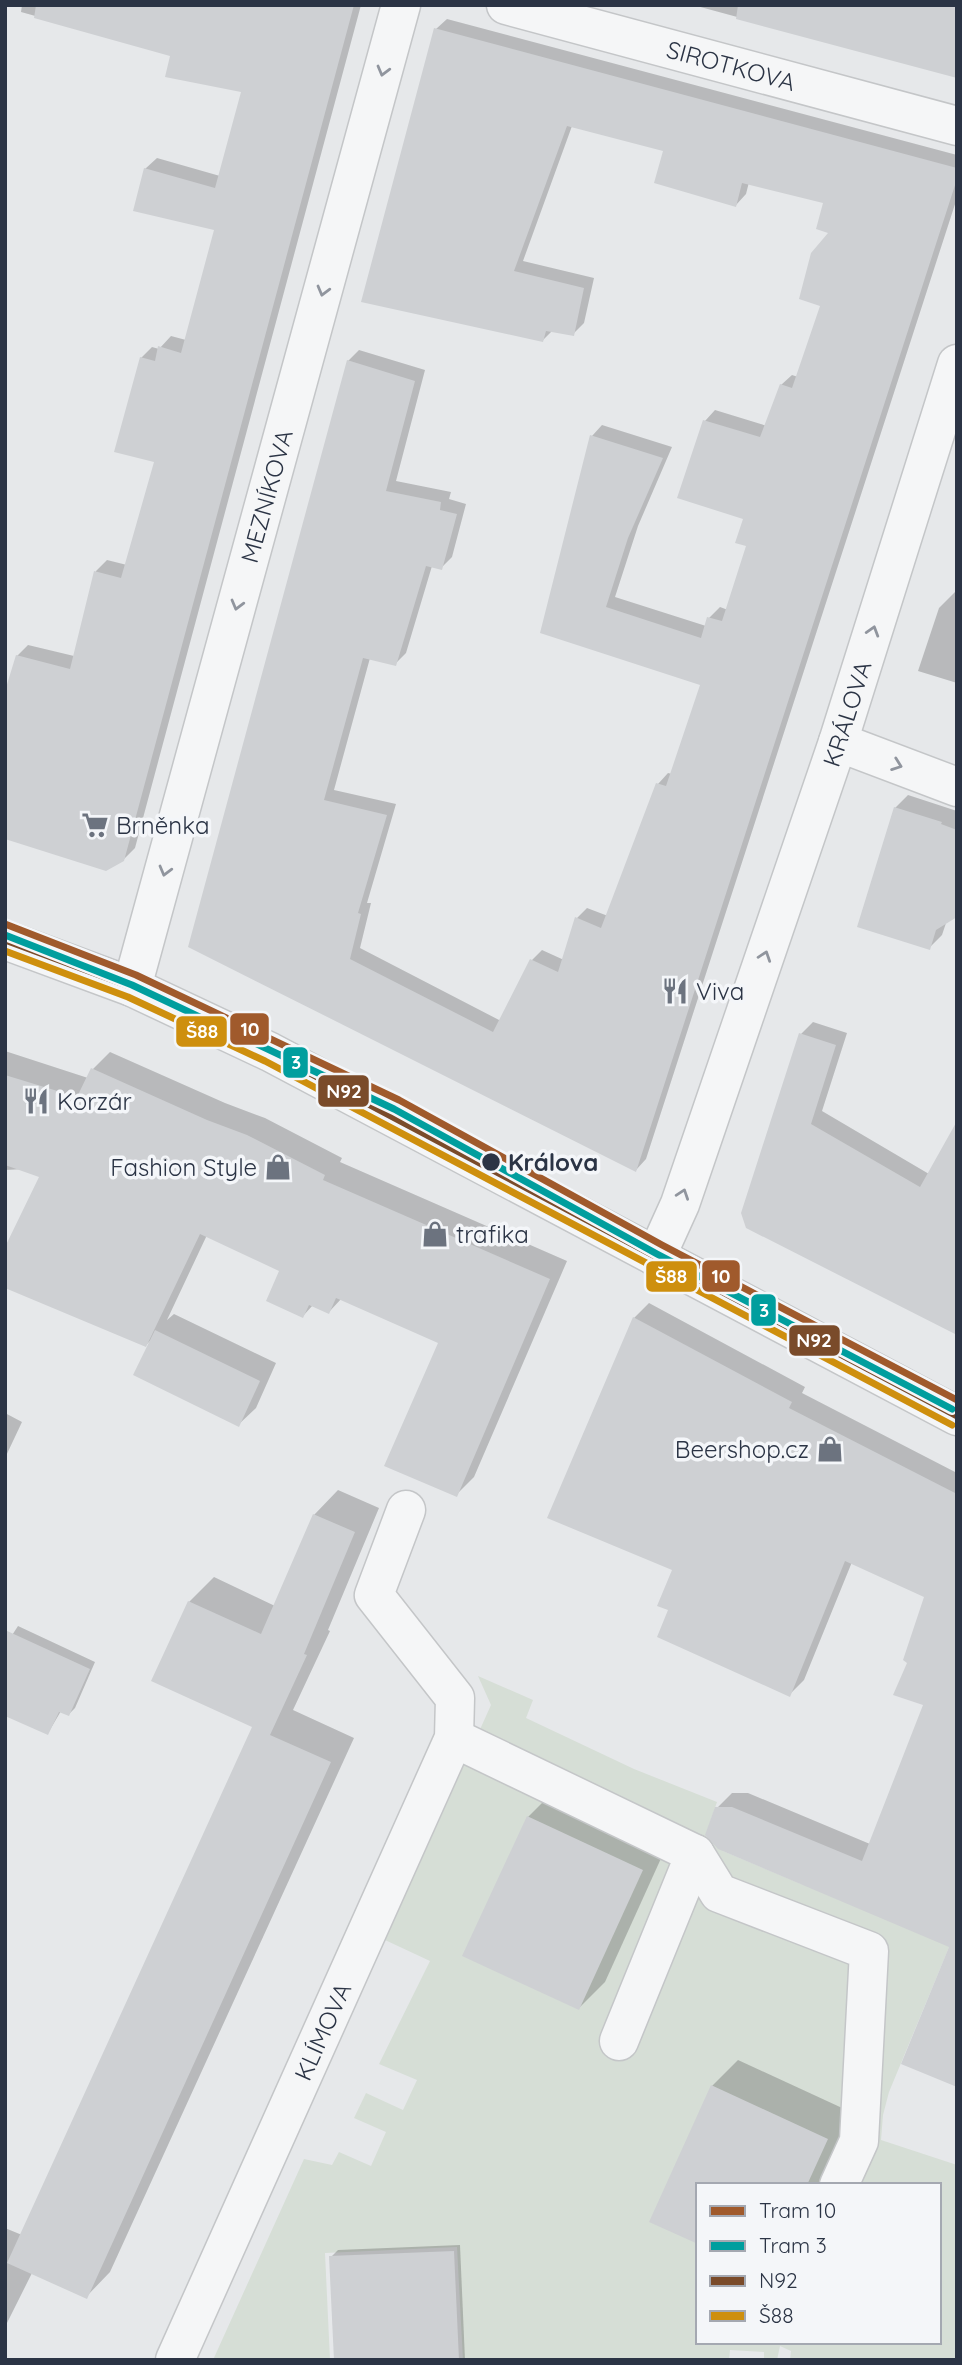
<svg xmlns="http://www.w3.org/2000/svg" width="962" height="2365" font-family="Quicksand,sans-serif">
  <rect width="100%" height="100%" fill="#e6e8ea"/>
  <path fill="#d6ded6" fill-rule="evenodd" d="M478,1676L533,1700L526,1718L634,1769L717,1802L707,1831L727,1840L723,1851L801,1884L957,1928L889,2092L883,2115L881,2140L957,2165V2360H790L791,2351L780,2346L777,2360H764V2352L730,2350L729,2360H463L457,2247L325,2253L330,2360H213L304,2159L332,2165L339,2152L371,2166L386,2132L354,2118L366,2093L403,2110L417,2080L379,2064L430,1961L385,1940L491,1705ZM698,2185H939V2342H698Z"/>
  <g fill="#0003">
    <polygon points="22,5 361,5 135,848 123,860 17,656 28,645 74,656 96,571 107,560 127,565 156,461 141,358 152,347 159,349 171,336 186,340 216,229 145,169 157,158 220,176 243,91 172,54 21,12"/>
    <polygon points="693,5 957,5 957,77"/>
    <polygon points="447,19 957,155 957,198 646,1159 636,1170 190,946 348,361 359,350 425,370 396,481 451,492 449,499 466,504 452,557 441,568 432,566 406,653 395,664 370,658 334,790 396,804 367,903 371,903 360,948 501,1021 531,961 542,950 564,960 577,918 587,908 608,916 658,784 668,773 672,774 702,684 542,631 592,436 602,425 672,447 638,526 615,597 706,626 709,618 720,607 728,610 749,545 745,518 705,421 715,410 767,426 781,385 792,375 798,377 822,304 831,232 825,202 749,182 746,194 736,205 665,150 572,126 523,261 594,278 584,323 573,334 553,330 543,340 363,300 436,29"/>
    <polygon points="957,590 957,683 918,671 939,608"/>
    <polygon points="908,795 957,811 957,913 950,911 942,935 929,948 895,808"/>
    <polygon points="813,1022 847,1033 822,1111 929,1174 957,1332 748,1227 801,1034"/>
    <polygon points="5,1051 88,1078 93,1069 110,1052 225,1103 265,1118 342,1158 340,1162 567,1261 474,1477 456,1495 440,1342 342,1298 329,1312 313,1305 303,1316 281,1271 207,1235 167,1320 174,1314 276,1363 256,1408 238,1425 152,1339 146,1345 45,1168 5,1170"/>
    <polygon points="649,1303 805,1387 802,1393 957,1473 957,2085 951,1946 717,1808 732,1793 748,1793 870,1844 925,1704 910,1662 927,1596 852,1562 804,1680 789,1695 670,1609 675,1569 634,1318"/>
    <polygon points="5,1413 22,1422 5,1458"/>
    <polygon points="338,1490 379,1508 328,1630 330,1631 293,1710 354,1738 110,2272 86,2297 32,2273 5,2327 5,2228 22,2235 255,1726 189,1602 214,1577 275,1606 314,1515"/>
    <polygon points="18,1626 95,1662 75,1708 69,1714 61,1711 48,1733 5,1646"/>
    <polygon points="554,1791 668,1843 605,1982 579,2008 528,1817"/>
    <polygon points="738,2060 853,2113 820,2185 698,2185 712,2086"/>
    <polygon points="460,2245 465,2360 336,2360 331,2257 338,2250"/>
  </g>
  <g fill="#ced0d3">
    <polygon points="36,5 354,5 124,861 106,871 5,839 5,691 16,655 70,669 94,571 121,578 154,462 114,452 140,357 155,361 158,346 181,353 214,230 133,211 144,168 215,188 241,92 165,77 170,56 34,18"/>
    <polygon points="738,5 957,5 957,78 736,19"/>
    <polygon points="434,28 957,168 957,179 636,1172 188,947 347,360 415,381 386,491 441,502 440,510 457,514 442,570 426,566 396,666 363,658 324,800 387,815 358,913 361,914 350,959 493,1032 530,959 558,972 575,917 601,928 656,783 666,786 700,685 540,633 590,435 663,458 628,538 606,607 701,638 707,617 722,621 746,546 735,543 743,519 677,498 703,420 760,437 780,384 792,388 820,306 799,299 811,253 828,233 816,229 823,203 742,183 736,207 654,183 663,151 567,126 514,271 584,288 574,336 546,331 543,342 361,302"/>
    <polygon points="894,807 942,822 941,824 957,830 957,917 936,930 930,950 857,927"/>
    <polygon points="799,1033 836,1045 811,1124 920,1187 957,1121 957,1335 746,1228 741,1213"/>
    <polygon points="91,1068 207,1120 247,1135 325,1175 323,1180 550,1279 457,1497 384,1466 438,1343 336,1298 329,1314 309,1305 303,1318 266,1301 279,1271 200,1234 146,1347 5,1288 5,1247 39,1177 5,1165 5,1075 77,1097"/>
    <polygon points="633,1317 792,1402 789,1408 957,1494 957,2087 901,2064 949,1947 718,1849 705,1835 715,1807 732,1807 862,1861 923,1705 893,1695 907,1663 903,1660 924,1597 845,1561 790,1697 657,1637 668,1610 657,1606 672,1570 547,1518"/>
    <polygon points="155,1330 260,1381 239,1427 133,1375"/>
    <polygon points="313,1514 355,1532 304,1654 307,1655 270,1735 331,1762 87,2299 7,2263 252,1727 151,1681 188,1601 261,1634"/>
    <polygon points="5,1630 90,1669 69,1716 59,1712 48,1735 5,1716"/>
    <polygon points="527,1816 643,1870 579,2010 462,1956"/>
    <polygon points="711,2085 828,2139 807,2185 698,2185 698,2244 649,2222"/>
    <polygon points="454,2251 459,2360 334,2360 329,2256"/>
  </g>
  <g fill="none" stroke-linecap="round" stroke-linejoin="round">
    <g stroke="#c4c6c8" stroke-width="41">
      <g id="minor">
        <path id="s1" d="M506,5L957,126"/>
        <polyline points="838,742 957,787"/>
        <polyline points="5,940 132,987 270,1052 957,1416"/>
        <path id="s2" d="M132,987L401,5"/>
        <path id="s3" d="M656,1257L680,1204L838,742L957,364"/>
        <polyline points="454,1738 695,1854 619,2041"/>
        <polyline points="695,1854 719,1893 869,1951 859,2141 839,2185"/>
        <path id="s4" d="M175,2360L454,1738L455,1698L374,1595L406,1510"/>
      </g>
    </g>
    <use href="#minor" stroke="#f5f6f7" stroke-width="38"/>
    <g stroke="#f4f6f9" stroke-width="12">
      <polyline id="bus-1" points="5,940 132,987 270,1052 957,1416"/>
    </g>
    <g stroke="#f4f6f9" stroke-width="12">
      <polyline id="bus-2" points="5,951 128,997 265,1061 952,1425"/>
    </g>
    <use href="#bus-1" stroke="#7a4b2a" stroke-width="7"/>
    <use href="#bus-2" stroke="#ce8f0e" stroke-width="7"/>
    <g stroke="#f4f6f9" stroke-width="12">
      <polyline id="tram-1" points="5,924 136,975 399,1100 662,1245 957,1400"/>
    </g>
    <g stroke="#f4f6f9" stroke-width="12">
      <polyline id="tram-2" points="5,935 132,985 394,1109 657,1254 952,1409"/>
    </g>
    <use href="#tram-1" stroke="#a05a2c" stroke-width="7"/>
    <use href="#tram-2" stroke="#009e9e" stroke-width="7"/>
  </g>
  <defs><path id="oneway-chevron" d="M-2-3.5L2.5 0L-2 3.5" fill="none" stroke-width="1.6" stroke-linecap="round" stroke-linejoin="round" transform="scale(1.75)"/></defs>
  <g stroke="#90959e">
    <use href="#oneway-chevron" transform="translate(383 71) rotate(105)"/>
    <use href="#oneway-chevron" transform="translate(323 291) rotate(105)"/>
    <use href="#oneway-chevron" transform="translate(237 605) rotate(105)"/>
    <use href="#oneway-chevron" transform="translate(873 631) rotate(-73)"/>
    <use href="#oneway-chevron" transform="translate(897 765) rotate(20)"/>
    <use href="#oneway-chevron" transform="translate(165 871) rotate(105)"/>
    <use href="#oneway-chevron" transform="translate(765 956) rotate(-71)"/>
    <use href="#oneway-chevron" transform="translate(683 1194) rotate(-71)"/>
  </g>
  <defs>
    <g id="supermarket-bare" transform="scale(2.1)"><path d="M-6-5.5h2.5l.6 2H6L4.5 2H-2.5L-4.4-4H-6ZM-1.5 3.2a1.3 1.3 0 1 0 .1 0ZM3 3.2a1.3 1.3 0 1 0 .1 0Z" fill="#6c737f" stroke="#f4f6f9" stroke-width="2.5" paint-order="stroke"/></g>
    <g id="restaurant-bare" transform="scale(2.1)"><path d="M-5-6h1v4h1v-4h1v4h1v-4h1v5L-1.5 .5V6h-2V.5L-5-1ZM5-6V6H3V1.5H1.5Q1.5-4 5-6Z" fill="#6c737f" stroke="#f4f6f9" stroke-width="2.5" paint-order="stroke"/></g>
    <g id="shop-bare" transform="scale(2.1)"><path d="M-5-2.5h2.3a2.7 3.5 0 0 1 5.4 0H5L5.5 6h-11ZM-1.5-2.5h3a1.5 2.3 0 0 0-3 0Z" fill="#6c737f" stroke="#f4f6f9" stroke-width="2.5" paint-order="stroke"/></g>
  </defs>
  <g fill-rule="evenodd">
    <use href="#supermarket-bare" x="95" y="825"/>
    <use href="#restaurant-bare" x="675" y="991"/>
    <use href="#restaurant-bare" x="36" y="1101"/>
    <use href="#shop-bare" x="278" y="1167"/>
    <use href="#shop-bare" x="435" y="1234"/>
    <use href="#shop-bare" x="830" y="1449"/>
  </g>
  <circle fill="#2b3445" stroke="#f4f6f9" stroke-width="2.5" cx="491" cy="1162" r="10"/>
  <g text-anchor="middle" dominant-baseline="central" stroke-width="7" stroke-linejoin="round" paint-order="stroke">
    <g font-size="24" fill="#2b3445" stroke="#f4f6f9">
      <text stroke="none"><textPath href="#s1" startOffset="233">SIROTKOVA</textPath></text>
      <text stroke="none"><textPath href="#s2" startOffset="509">MEZNÍKOVA</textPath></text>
      <text stroke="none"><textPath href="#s3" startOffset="576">KRÁLOVA</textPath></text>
      <text stroke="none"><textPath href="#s4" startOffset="360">KLÍMOVA</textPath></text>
    </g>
    <g font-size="24" fill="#2b3445" stroke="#f4f6f9" text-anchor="start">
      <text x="116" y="825">Brněnka</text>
      <text x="696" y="991">Viva</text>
      <text x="57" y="1101">Korzár</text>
      <text x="257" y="1167" text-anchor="end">Fashion Style</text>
      <text x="456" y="1234">trafika</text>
      <text x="809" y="1449" text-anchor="end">Beershop.cz</text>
    </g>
    <g font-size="24" font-weight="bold" fill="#2b3445" stroke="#f4f6f9" text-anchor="start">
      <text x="508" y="1162">Králova</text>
    </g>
  </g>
  <g stroke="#f4f6f9" stroke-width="2.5">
    <rect x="229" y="1012" width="41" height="34" rx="7" fill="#a05a2c"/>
    <rect x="175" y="1015" width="53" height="33" rx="7" fill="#ce8f0e"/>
    <rect x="282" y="1046" width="27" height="33" rx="7" fill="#009e9e"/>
    <rect x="317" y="1074" width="53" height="34" rx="7" fill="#7a4b2a"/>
    <rect x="701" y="1259" width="40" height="34" rx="7" fill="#a05a2c"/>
    <rect x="645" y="1260" width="53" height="33" rx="7" fill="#ce8f0e"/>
    <rect x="750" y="1293" width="27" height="34" rx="7" fill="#009e9e"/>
    <rect x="788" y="1324" width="53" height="33" rx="7" fill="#7a4b2a"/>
  </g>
  <g font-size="19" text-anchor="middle" font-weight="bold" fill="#fff">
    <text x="250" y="1036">10</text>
    <text x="202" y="1038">Š88</text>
    <text x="296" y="1069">3</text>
    <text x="344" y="1098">N92</text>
    <text x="721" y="1283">10</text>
    <text x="671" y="1283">Š88</text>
    <text x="764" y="1317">3</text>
    <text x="814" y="1347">N92</text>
  </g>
  <rect width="962" height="2365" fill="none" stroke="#2b3445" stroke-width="14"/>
  <rect x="696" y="2183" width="245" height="161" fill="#f4f6f9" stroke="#a4a8b1" stroke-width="2"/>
  <rect x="710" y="2206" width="35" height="10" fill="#a05a2c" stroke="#a4a8b1" stroke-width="2"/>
  <text x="759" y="2218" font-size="21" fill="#2b3445">Tram 10</text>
  <rect x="710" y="2241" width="35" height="10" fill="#009e9e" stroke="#a4a8b1" stroke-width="2"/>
  <text x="759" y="2253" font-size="21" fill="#2b3445">Tram 3</text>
  <rect x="710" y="2276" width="35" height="10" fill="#7a4b2a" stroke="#a4a8b1" stroke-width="2"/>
  <text x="759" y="2288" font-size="21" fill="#2b3445">N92</text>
  <rect x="710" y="2311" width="35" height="10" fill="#ce8f0e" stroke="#a4a8b1" stroke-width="2"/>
  <text x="759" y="2323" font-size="21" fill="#2b3445">Š88</text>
</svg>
